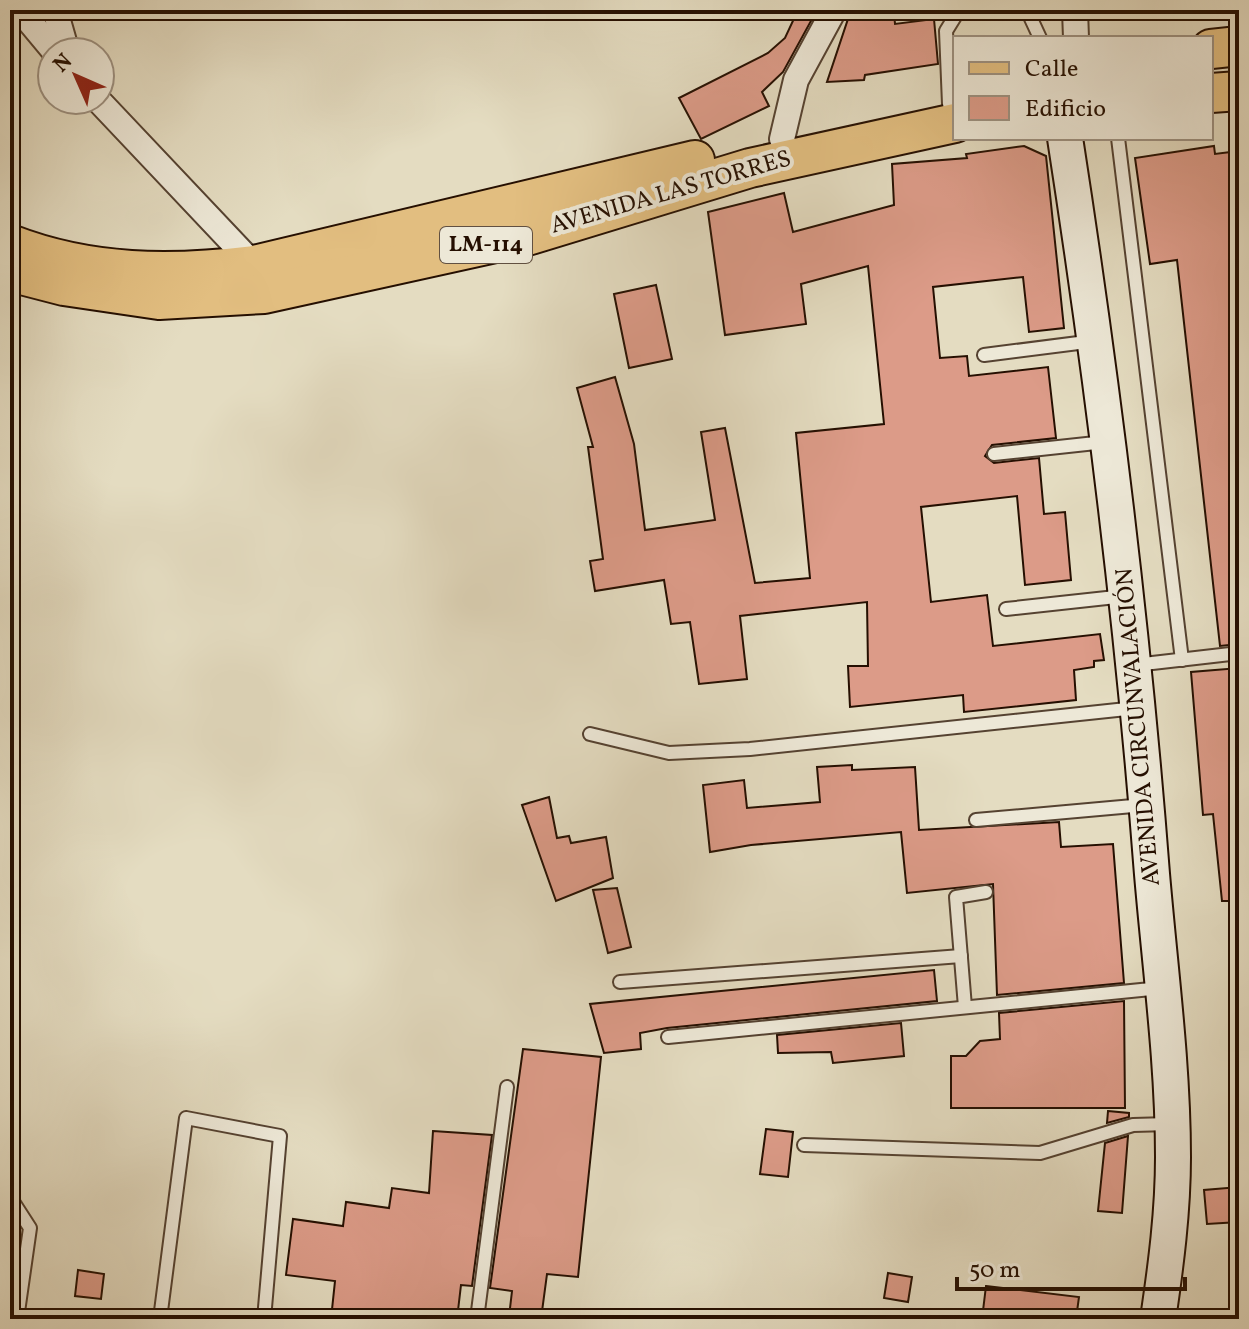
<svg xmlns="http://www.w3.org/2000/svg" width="1249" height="1329" font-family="Vollkorn,serif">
  <rect width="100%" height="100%" fill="#e4dcc1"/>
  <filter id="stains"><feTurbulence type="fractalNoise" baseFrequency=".0025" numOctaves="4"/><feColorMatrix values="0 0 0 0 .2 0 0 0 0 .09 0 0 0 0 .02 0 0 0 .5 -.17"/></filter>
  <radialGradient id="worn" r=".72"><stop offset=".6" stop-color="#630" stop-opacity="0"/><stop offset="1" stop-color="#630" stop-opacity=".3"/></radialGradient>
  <g fill="#dc9b88" stroke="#250f01" stroke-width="2">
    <polygon points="798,10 817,10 783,72 762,92 769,106 701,139 679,98 768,53 785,38"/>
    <polygon points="894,13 895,24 934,19 938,64 865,75 864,80 827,82 848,19"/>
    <polygon points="1024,146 1046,156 1064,328 1029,332 1023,277 933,287 940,358 967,356 969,376 1048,367 1056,438 992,445 985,456 994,463 1039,458 1044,514 1065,512 1071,580 1025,585 1017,496 921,507 931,602 987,595 993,646 1100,634 1104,660 1094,661 1094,667 1074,670 1076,700 964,712 963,695 850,707 848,666 868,666 867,602 740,616 747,679 699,684 690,622 671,624 664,580 595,591 590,561 603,559 588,447 593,447 577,388 615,377 634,444 645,530 715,520 701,432 725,428 755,583 810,578 796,433 884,424 868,266 801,284 806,324 725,335 708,212 784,193 793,232 894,205 892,164 967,158 966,154"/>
    <polygon points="1214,146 1215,154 1239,151 1239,296 1231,296 1239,364 1239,644 1220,646 1177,260 1150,264 1135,158"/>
    <polygon points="656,285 672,359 629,368 614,294"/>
    <polygon points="1239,668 1239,901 1222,901 1213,814 1203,815 1191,672"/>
    <polygon points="852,765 852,770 915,767 919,830 1059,822 1061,847 1113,844 1124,983 997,995 993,884 907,893 901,832 751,845 710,852 703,785 744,780 747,808 820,802 817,767"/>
    <polygon points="549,797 557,838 569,836 571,843 606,837 613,878 556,901 522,805"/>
    <polygon points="617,888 631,947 608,953 593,890"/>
    <polygon points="934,970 937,1001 667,1028 640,1033 641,1049 604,1053 590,1004"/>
    <polygon points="1124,1001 1125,1108 951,1108 951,1056 966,1056 980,1041 1000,1039 999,1013"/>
    <polygon points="901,1023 904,1056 833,1063 831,1052 778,1053 777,1035"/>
    <polygon points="523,1049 601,1057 578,1277 547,1274 541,1319 509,1317 512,1291 490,1288"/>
    <polygon points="1108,1111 1129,1113 1129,1117 1107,1123"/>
    <polygon points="766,1129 793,1132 788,1177 760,1174"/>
    <polygon points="433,1131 492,1135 472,1286 461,1285 457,1319 331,1319 335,1281 286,1275 293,1219 343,1226 346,1202 389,1208 392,1188 429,1193"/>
    <polygon points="1128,1136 1122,1213 1098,1211 1105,1143"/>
    <polygon points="1239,1187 1239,1222 1207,1224 1204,1190"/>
    <polygon points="78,1270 104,1274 101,1299 75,1296"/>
    <polygon points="888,1273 912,1277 908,1302 884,1298"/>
    <polygon points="986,1286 1079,1297 1076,1319 982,1319"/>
  </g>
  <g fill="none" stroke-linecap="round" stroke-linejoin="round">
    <g stroke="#554231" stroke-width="16">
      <g id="lane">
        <polyline points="1027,10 1040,38"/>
        <polyline points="949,104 946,31 959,10"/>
        <polyline points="1118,138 1182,660"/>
        <polyline points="984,355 1094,341"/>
        <polyline points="994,454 1105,442"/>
        <polyline points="1006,609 1125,596"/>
        <polyline points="1135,665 1239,653"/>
        <polyline points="590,734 669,753 750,749 1136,708"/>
        <polyline points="976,820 1144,805"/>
        <polyline points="620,982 961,956"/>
        <polyline points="965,1007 956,897 986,892"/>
        <polyline points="668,1037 1161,988"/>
        <polyline points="804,1145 1040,1153 1133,1125 1169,1124"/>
        <polyline points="10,1197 30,1228 17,1319"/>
        <polyline points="160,1319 186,1118 280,1136 264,1319"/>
        <polyline points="477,1319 507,1087"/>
      </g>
    </g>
    <g stroke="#554231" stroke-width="28">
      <g id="street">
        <polyline points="20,10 55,52"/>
        <polyline points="55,10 67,52"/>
        <polyline points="1075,10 1076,38"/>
        <polyline points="98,100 254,265"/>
        <polyline points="782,139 796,80 834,10"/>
      </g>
    </g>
    <g stroke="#250f01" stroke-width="38">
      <path id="secondary" d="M1065,138C1103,383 1133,627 1152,874C1160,968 1173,1063 1173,1157C1173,1211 1166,1265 1158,1319"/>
    </g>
    <g stroke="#250f01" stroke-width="42">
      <g id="primary">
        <polyline points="1211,49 1239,46"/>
        <polyline points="1211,93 1239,91"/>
        <path d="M10,244C90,275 171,275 254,265L695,160"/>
        <polyline points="10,272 64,286 159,300 264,294 527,236 750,168 955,123"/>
      </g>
    </g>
    <use href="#lane" stroke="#ede8d7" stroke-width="12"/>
    <use href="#street" stroke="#ede8d7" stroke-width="24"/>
    <use href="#secondary" stroke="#ede8d7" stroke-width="34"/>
    <use href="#primary" stroke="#e2be80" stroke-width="38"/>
  </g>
  <g text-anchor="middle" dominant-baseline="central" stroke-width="8" stroke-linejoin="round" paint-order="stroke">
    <rect fill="#ede8d7" stroke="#615041" stroke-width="2" x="440" y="227" width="92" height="36" rx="6"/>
    <g font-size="22" font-weight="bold" fill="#250f01">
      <text x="486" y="245">LM-114</text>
    </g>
    <g font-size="24" fill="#250f01" stroke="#ede8d7">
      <text transform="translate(671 193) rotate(-16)">AVENIDA LAS TORRES</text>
      <text transform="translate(1139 727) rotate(-95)">AVENIDA CIRCUNVALACIÓN</text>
    </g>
  </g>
  <rect width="1249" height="1329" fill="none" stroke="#e4dcc1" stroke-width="40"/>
  <rect x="12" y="12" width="1225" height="1305" fill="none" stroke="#250f01" stroke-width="4"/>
  <rect x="20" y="20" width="1209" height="1289" fill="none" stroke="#250f01" stroke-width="2"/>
  <rect x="953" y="36" width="260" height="104" fill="#ede8d7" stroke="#9d9181" stroke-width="2"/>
  <rect x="969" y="62" width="40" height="12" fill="#e2be80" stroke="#9d9181" stroke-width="2"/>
  <text x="1025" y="76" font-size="24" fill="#250f01">Calle</text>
  <rect x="969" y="96" width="40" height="24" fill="#dc9b88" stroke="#9d9181" stroke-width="2"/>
  <text x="1025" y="116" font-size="24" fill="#250f01">Edificio</text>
  <g transform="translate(76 76) rotate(315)"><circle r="38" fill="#ede8d7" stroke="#9d9181" stroke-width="2"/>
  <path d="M0-6L14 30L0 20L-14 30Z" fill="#8f2418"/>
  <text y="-12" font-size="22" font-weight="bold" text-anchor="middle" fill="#250f01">N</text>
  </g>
  <path d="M957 1277v12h228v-12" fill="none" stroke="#250f01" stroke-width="4"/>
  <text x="969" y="1277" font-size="24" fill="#250f01" stroke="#ede8d7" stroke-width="6" paint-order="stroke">50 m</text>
  <rect width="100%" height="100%" filter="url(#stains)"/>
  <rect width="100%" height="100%" fill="url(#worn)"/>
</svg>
